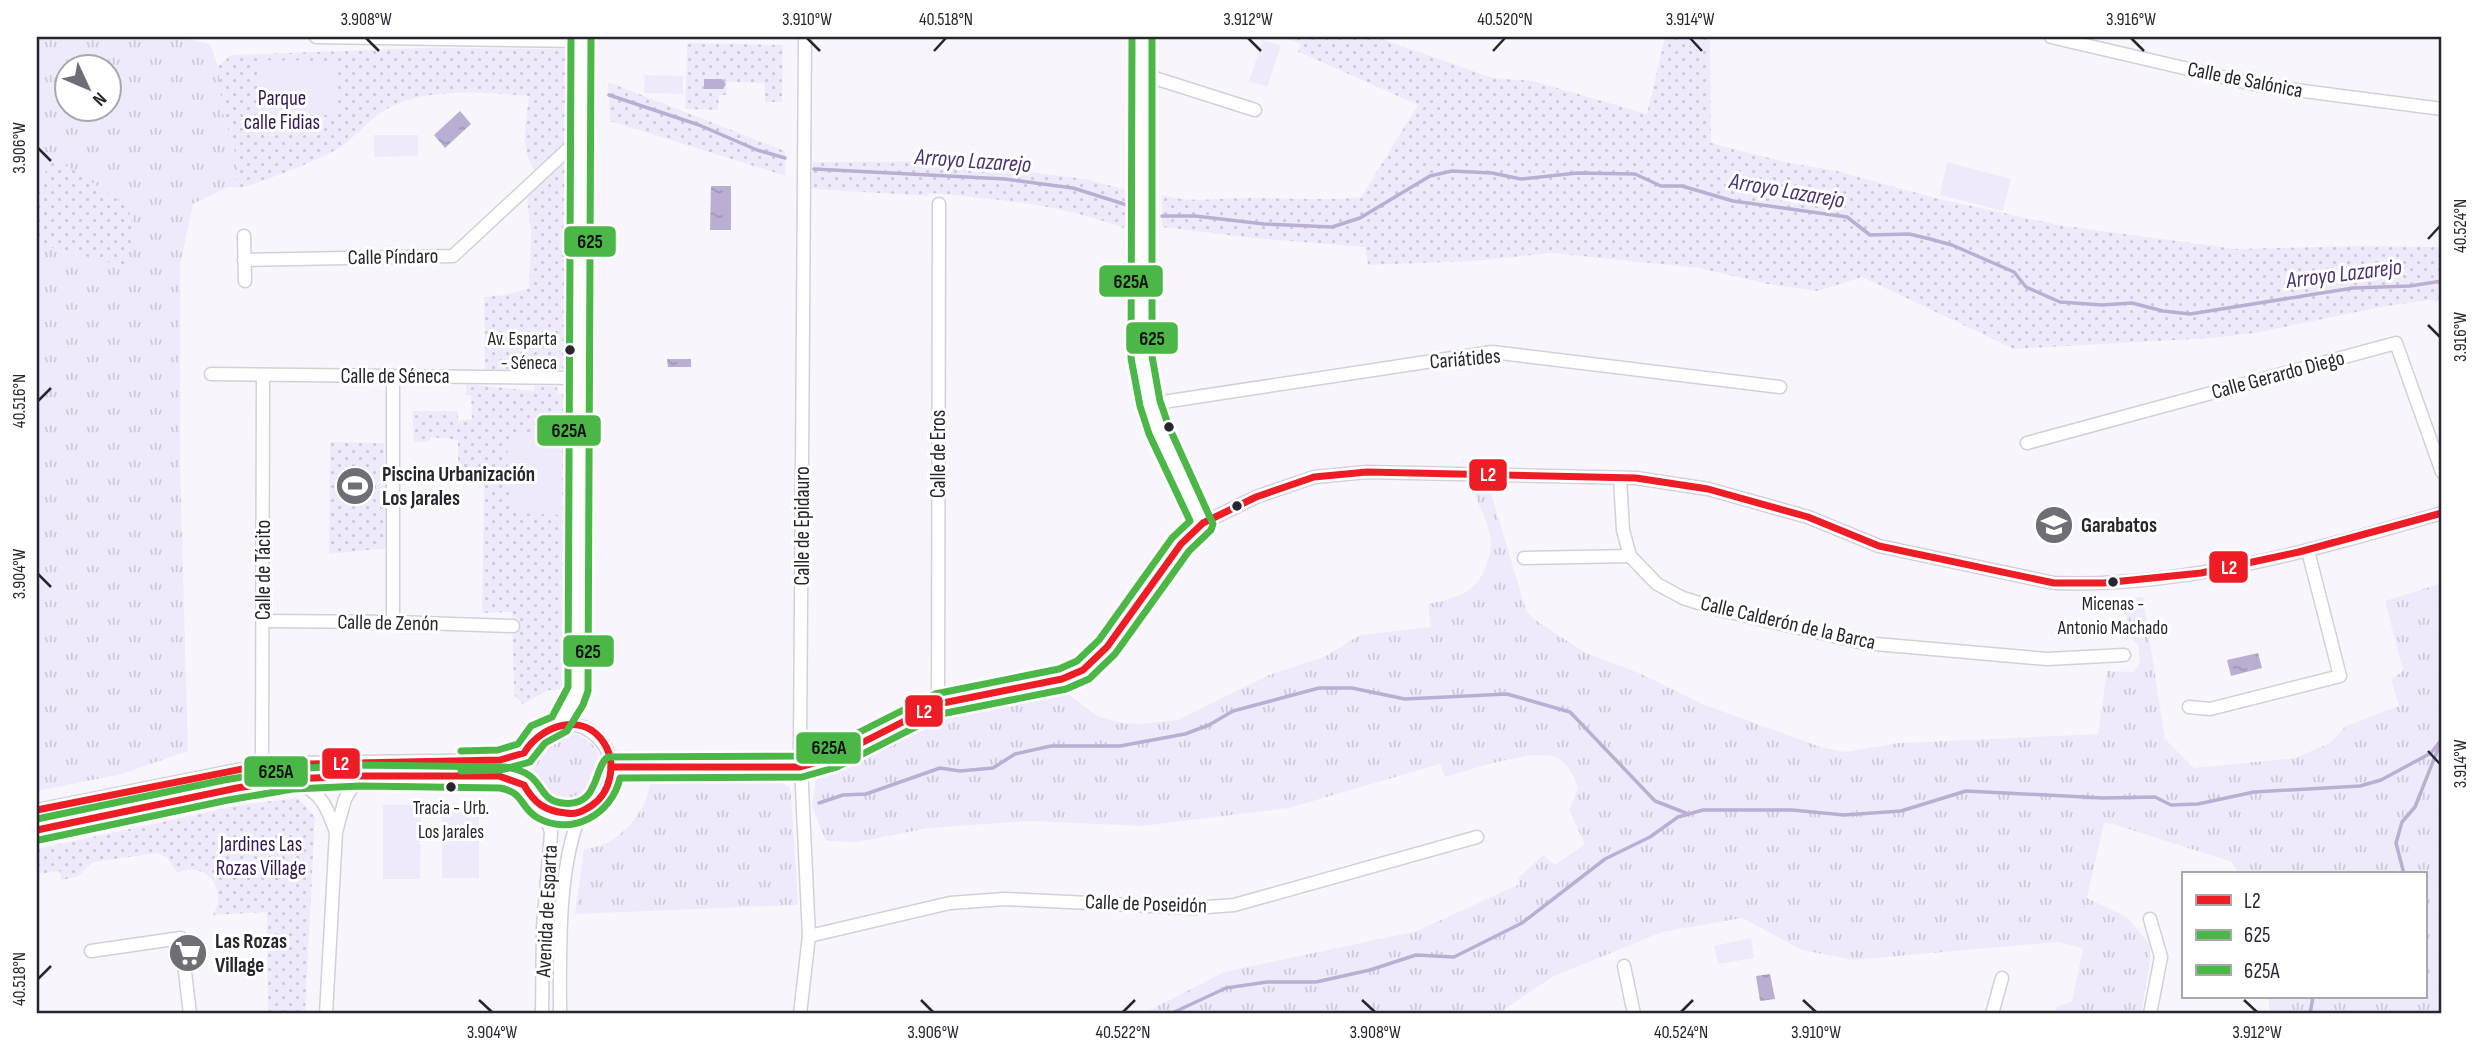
<svg xmlns="http://www.w3.org/2000/svg" width="2479" height="1051" font-family="'Sofia Sans Condensed',sans-serif">
  <defs>
    <pattern id="grass-tufts" width="24" height="20" patternUnits="userSpaceOnUse" patternTransform="scale(1.75)"><rect width="24" height="20" fill="#efeafb"/><path d="M3 7l-1-3M5 7V3M7 7l1-3M15 17l-1-3M17 17v-4M19 17l1-3" fill="none" stroke="#cdc9d7"/></pattern>
    <pattern id="park-dots" width="8" height="8" patternUnits="userSpaceOnUse" patternTransform="scale(1.75)"><rect width="8" height="8" fill="#efeafb"/><path d="M2 2h.1M6 6h.1" fill="none" stroke="#cdc9d7" stroke-width="1.8" stroke-linecap="round"/></pattern>
    <pattern id="water-ripples" width="26" height="14" patternUnits="userSpaceOnUse" patternTransform="scale(1.75)"><rect width="26" height="14" fill="#baafd3"/><path d="M2 4q2-2 4 0t4 0M15 11q2-2 4 0t4 0" fill="none" stroke="#a096b5"/></pattern>
  </defs>
  <rect width="100%" height="100%" fill="#f8f6fc"/>
  <g fill="url(#grass-tufts)" fill-rule="evenodd">
    <path d="M37,37H178L210,44L218,66L222,109L237,159V177L228,187L193,204L180,265V461L188,751L122,774L37,791ZM66,66H108V108H66Z"/>
    <path d="M1473,491L1491,493L1526,610L1535,620L1584,652L1639,673L1705,705L1823,748L1846,752L1898,743L2098,734L2107,671L2134,672L2140,663L2138,644L2125,635L2128,598L2143,597L2165,739L2194,768L2295,758L2330,743L2346,726L2399,706L2391,679L2403,671L2385,601L2442,583V1014H2270L2268,997H2425V874H2238L2232,862L2113,824L2104,823L2087,898L2127,917L2150,945V962L2141,1014H2055L2057,1007L2072,1001L2083,948L2058,942L1853,960L1802,950L1742,918L1662,932L1552,977L1498,1014H1142L1224,972L1417,931L1520,884L1518,878L1543,855L1555,865L1585,844L1569,810L1578,788C1574,777 1568,763 1557,758C1534,747 1471,770 1445,777L1440,764L1289,808L1143,826L1029,821L929,828L857,842L826,841L812,807L816,778L954,713L1061,689L1097,716L1122,723L1140,724L1177,720L1269,675L1326,656L1360,635L1431,627L1428,604C1459,597 1480,592 1488,559C1491,549 1492,542 1489,532C1486,518 1478,504 1473,491Z"/>
    <circle cx="566" cy="769" r="36"/>
    <path d="M650,780H779L790,788L791,793L798,905L575,914L584,849C617,847 649,812 650,780Z"/>
  </g>
  <g fill="url(#park-dots)">
    <path d="M1283,37H1376L1493,78L1533,81L1647,114L1665,37H1710L1711,143L1785,162L1837,171L1935,198L2058,225L2236,249L2358,246L2442,247V302L2430,300L2386,306L2255,333L2211,338L2014,349L1862,277L1818,291L1768,284L1699,268L1552,253L1474,261L1368,265L1365,247L1252,238L1162,227V195C1192,204 1218,197 1248,198C1286,198 1323,201 1361,197L1418,105L1297,51L1301,44Z"/>
    <polygon points="687,43 783,45 782,102 765,102 765,83 727,82 726,95 719,95 718,110 685,109"/>
    <path d="M422,48L570,49V136L535,171C519,148 526,122 529,96C490,93 442,89 405,101C375,111 366,127 344,145C327,157 265,181 244,187C239,188 233,187 228,187L237,177V159L222,109L218,66L231,55Z"/>
    <polygon points="608,82 785,151 786,176 610,121"/>
    <path d="M51,155L127,206C136,227 131,244 125,266L37,244V199Z"/>
    <polygon points="567,158 569,158 572,369 485,370 484,297 505,295 529,288 531,234 527,195"/>
    <path d="M945,161L1085,179L1127,190L1128,223L1123,228C1061,204 994,199 930,193L928,196L812,189L813,162Z"/>
    <polygon points="466,384 534,391 535,385 557,387 558,393 566,394 569,645 566,690 549,690 523,704 514,695 512,612 482,613 484,482 458,483 458,440 431,437 430,441 414,443 412,411 458,411 458,421 472,419 471,395 466,395"/>
    <polygon points="330,442 384,443 387,548 329,554"/>
    <path d="M298,798L315,817L305,1014H268L267,912L213,915C229,890 205,859 177,873L168,858L158,853L93,862L77,877L61,880L60,871L37,874V849L240,805Z"/>
  </g>
  <g fill="#efeafb">
    <polygon points="1263,40 1281,46 1267,87 1249,81"/>
    <polygon points="257,60 336,61 335,115 257,115"/>
    <polygon points="645,75 683,76 683,94 644,93"/>
    <polygon points="374,135 418,135 418,156 374,157"/>
    <polygon points="1947,162 2011,179 2003,211 1940,195"/>
    <path d="M511,435L561,437L562,515L514,513C512,494 502,452 511,435Z"/>
    <polygon points="479,804 479,878 442,878 442,805"/>
    <polygon points="383,805 421,805 420,879 383,879"/>
    <polygon points="1751,938 1754,958 1718,964 1714,946"/>
  </g>
  <g fill="url(#water-ripples)">
    <polygon points="704,79 722,79 726,84 723,89 704,89"/>
    <polygon points="460,111 471,124 445,148 434,135"/>
    <polygon points="711,186 731,186 731,230 710,230"/>
    <polygon points="667,359 691,359 691,367 668,367"/>
    <polygon points="348,468 364,468 363,503 347,504"/>
    <polygon points="2258,653 2262,668 2231,676 2227,660"/>
    <polygon points="1770,974 1775,999 1760,1001 1756,976"/>
  </g>
  <g fill="none" stroke-linecap="round" stroke-linejoin="round">
    <g stroke="#baafd3" stroke-width="3.5">
      <polyline points="609,95 699,125 757,150 785,158"/>
      <polyline points="814,169 1005,179 1073,188 1127,205"/>
      <polyline points="1162,216 1195,216 1264,224 1332,227 1360,218 1430,176 1452,171 1492,173 1521,179 1577,173 1635,174 1661,186 1682,186 1733,201 1847,217 1870,235 1909,234 1930,239 1952,245 2014,272 2026,287 2060,302 2102,305 2132,303 2163,311 2190,314 2353,288 2410,286 2442,281"/>
      <polyline points="819,803 843,795 866,794 940,768 960,771 993,768 1015,754 1051,746 1120,746 1185,734 1209,725 1233,711 1319,688 1352,688 1405,699 1507,694 1570,712 1655,801 1686,813"/>
      <polyline points="2404,874 2396,843 2402,822 2415,807 2440,744"/>
      <polyline points="1170,1014 1226,988 1267,982 1316,982 1370,970 1416,955 1454,957 1522,923 1605,859 1650,837 1678,817 1703,810 1792,810 1844,815 1901,811 1966,791 2103,798 2155,797 2171,805 2198,804 2254,792 2360,786 2381,780 2431,753 2442,739"/>
      <polyline points="2310,1014 2313,997"/>
    </g>
    <g stroke="#d3d0d8" stroke-width="15">
      <g id="minor">
        <polyline points="316,37 581,41"/>
        <polyline points="1142,37 1141,357 1150,404 1159,431 1203,523"/>
        <polyline points="2051,37 2257,85 2442,109"/>
        <polyline points="1142,74 1255,110"/>
        <polyline points="244,236 245,281"/>
        <polyline points="244,260 453,256 580,138"/>
        <polyline points="211,374 580,378"/>
        <polyline points="1150,404 1492,352 1780,387"/>
        <polyline points="2027,443 2396,343 2442,472"/>
        <polyline points="1620,478 1623,530 1630,556 1657,584 1683,598 1721,610 1864,643 2047,659 2124,655"/>
        <polyline points="1524,558 1630,556"/>
        <polyline points="263,621 393,622 513,626"/>
        <polyline points="393,622 393,376"/>
        <polyline points="938,704 939,204"/>
        <polyline points="2189,707 2210,709 2340,676 2308,551"/>
        <circle cx="566" cy="769" r="45"/>
        <polyline points="559,725 574,701 578,689 581,37"/>
        <polyline points="262,765 263,375"/>
        <path d="M611,767H800L832,758L938,704L1062,679L1083,670L1107,647L1181,544L1203,523L1256,497L1314,477L1367,472L1636,478L1708,489L1808,517L1879,546L2054,583C2185,588 2317,549 2442,513"/>
        <path d="M296,781C322,794 326,805 336,832"/>
        <polyline points="37,810 262,765 292,763 500,760 524,753"/>
        <polyline points="37,830 237,788 292,779 499,776 524,785"/>
        <polyline points="2150,919 2161,957 2150,1014"/>
        <polyline points="809,936 950,903 1005,899 1194,908 1234,905 1477,837"/>
        <polyline points="91,951 181,938 190,1014"/>
        <polyline points="1624,966 1634,1014"/>
        <polyline points="326,1014 336,832 345,799 359,776"/>
        <polyline points="542,1014 543,927 551,833 545,809"/>
        <path d="M560,1014C560,952 557,869 581,812"/>
        <polyline points="800,1014 809,936 800,745 805,37"/>
        <polyline points="1992,1014 2002,978"/>
      </g>
    </g>
    <use href="#minor" stroke="#fefeff" stroke-width="12"/>
    <g stroke="#fff" stroke-width="12">
      <g id="bus-1">
        <polyline points="611,767 800,767 832,758 938,704 1062,679 1083,670 1107,647 1181,544 1203,523 1256,497 1314,477 1367,472 1636,478 1708,489 1808,517 1879,546 2054,583 2103,583 2201,573 2299,552 2442,513"/>
        <path d="M37,810L262,765L500,760L524,753C541,725 583,711 604,743C617,763 611,793 591,806C583,811 576,815 566,813C545,811 534,803 524,785L499,776H359L292,779L237,788L37,830"/>
      </g>
    </g>
    <g stroke="#fff" stroke-width="12">
      <g id="bus-2">
        <polyline points="461,771 501,770 530,762 545,743 567,731 583,705 588,691 591,37"/>
        <path d="M39,840L228,800L293,789L361,786L500,788C524,792 520,808 538,818C572,837 612,814 620,778L802,777L837,767L941,714L1066,689L1089,679L1115,654L1189,551L1211,530L1213,524L1169,427L1160,401L1152,356V37"/>
      </g>
    </g>
    <g stroke="#fff" stroke-width="12">
      <g id="bus-3">
        <polyline points="461,751 498,750 518,744 531,726 552,717 568,687 571,37"/>
        <path d="M37,819L224,780L291,769L361,765L504,767C513,768 522,770 530,776C543,786 543,801 562,803C600,808 593,767 608,757L799,756L828,748L935,694L1059,669L1077,661L1099,640L1172,538L1190,521L1149,434L1140,406L1131,358L1132,37"/>
      </g>
    </g>
    <use href="#bus-1" stroke="#ee1c25" stroke-width="7"/>
    <use href="#bus-2" stroke="#4ab747" stroke-width="7"/>
    <use href="#bus-3" stroke="#4ab747" stroke-width="7"/>
  </g>
  <path fill="none" stroke="#27252d" stroke-width="2.5" d="M366,38L379,51M807,38L820,51M1248,38L1261,51M1690,38L1702,51M2131,38L2144,51M934,51L946,38M1493,51L1505,38M38,148L51,161M2428,239L2440,226M2428,325L2440,337M38,401L51,388M38,574L51,587M2428,751L2440,764M38,979L51,966M479,1000L492,1012M921,1000L933,1012M1362,1000L1375,1012M1803,1000L1816,1012M2244,1000L2257,1012M1123,1012L1135,1000M1681,1012L1693,1000"/>
  <defs>
    <g id="stadium-disc" transform="scale(2.0125)"><circle r="9.5" fill="#706e75" stroke="#fff"/><path d="M0-5a6.5 5 0 1 0 0 10a6.5 5 0 1 0 0-10ZM-3.5-1.8h7v3.6h-7Z" fill="#fff"/></g>
    <g id="school-disc" transform="scale(2.0125)"><circle r="9.5" fill="#706e75" stroke="#fff"/><path d="M0-5L7-2L0 1L-7-2ZM-4 1L0 2.5L4 1V4Q0 6-4 4Z" fill="#fff"/></g>
    <g id="supermarket-disc" transform="scale(2.0125)"><circle r="9.5" fill="#706e75" stroke="#fff"/><path d="M-6-5.5h2.5l.6 2H6L4.5 2H-2.5L-4.4-4H-6ZM-1.5 3.2a1.3 1.3 0 1 0 .1 0ZM3 3.2a1.3 1.3 0 1 0 .1 0Z" fill="#fff"/></g>
  </defs>
  <g fill-rule="evenodd">
    <use href="#stadium-disc" x="355" y="486"/>
    <use href="#school-disc" x="2054" y="525"/>
    <use href="#supermarket-disc" x="188" y="953"/>
  </g>
  <g fill="#27252d" stroke="#fff" stroke-width="2.5">
    <circle cx="570" cy="350" r="6"/>
    <circle cx="1169" cy="427" r="6"/>
    <circle cx="1237" cy="506" r="6"/>
    <circle cx="2113" cy="582" r="6"/>
    <circle cx="451" cy="787" r="6"/>
  </g>
  <g text-anchor="middle" dominant-baseline="central" stroke-width="6" stroke-linejoin="round" paint-order="stroke">
    <g font-size="19" fill="#27252d" stroke="#fff">
      <text x="557" y="339" text-anchor="end">Av. Esparta<tspan x="557" dy="24">- Séneca</tspan></text>
      <text x="2113" y="604">Micenas -<tspan x="2113" dy="24">Antonio Machado</tspan></text>
      <text x="451" y="808">Tracia - Urb.<tspan x="451" dy="24">Los Jarales</tspan></text>
    </g>
    <g font-size="21" fill="#27252d" stroke="#fff">
      <text transform="translate(2245 80) rotate(11)">Calle de Salónica</text>
      <text transform="translate(393 257) rotate(-1)">Calle Píndaro</text>
      <text transform="translate(1465 359) rotate(-5)">Cariátides</text>
      <text transform="translate(2278 375) rotate(-15)">Calle Gerardo Diego</text>
      <text x="395" y="376">Calle de Séneca</text>
      <text transform="translate(938 454) rotate(-90)">Calle de Eros</text>
      <text transform="translate(802 526) rotate(-90)">Calle de Epidauro</text>
      <text transform="translate(263 570) rotate(-90)">Calle de Tácito</text>
      <text transform="translate(388 623) rotate(1)">Calle de Zenón</text>
      <text transform="translate(1788 623) rotate(13)">Calle Calderón de la Barca</text>
      <text transform="translate(1146 904) rotate(2)">Calle de Poseidón</text>
      <text transform="translate(547 911) rotate(-87)">Avenida de Esparta</text>
    </g>
    <g font-size="21" fill="#321954" stroke="#fff">
      <text x="282" y="98">Parque<tspan x="282" dy="24">calle Fidias</tspan></text>
      <text x="261" y="844">Jardines Las<tspan x="261" dy="24">Rozas Village</tspan></text>
    </g>
    <g font-size="21" font-weight="bold" fill="#27252d" stroke="#fff" text-anchor="start">
      <text x="382" y="474">Piscina Urbanización<tspan x="382" dy="24">Los Jarales</tspan></text>
      <text x="2081" y="525">Garabatos</text>
      <text x="215" y="941">Las Rozas<tspan x="215" dy="24">Village</tspan></text>
    </g>
    <g font-size="23" font-style="italic" fill="#4a3370" stroke="#fff">
      <text transform="translate(973 161) rotate(4)">Arroyo Lazarejo</text>
      <text transform="translate(1787 191) rotate(10)">Arroyo Lazarejo</text>
      <text transform="translate(2344 274) rotate(-7)">Arroyo Lazarejo</text>
    </g>
  </g>
  <g stroke="#fff" stroke-width="2.5">
    <rect x="563" y="225" width="54" height="33" rx="7" fill="#4ab747"/>
    <rect x="1098" y="264" width="66" height="34" rx="7" fill="#4ab747"/>
    <rect x="1125" y="321" width="54" height="34" rx="7" fill="#4ab747"/>
    <rect x="536" y="414" width="66" height="33" rx="7" fill="#4ab747"/>
    <rect x="1468" y="458" width="40" height="34" rx="7" fill="#ee1c25"/>
    <rect x="2208" y="550" width="41" height="34" rx="7" fill="#ee1c25"/>
    <rect x="562" y="634" width="53" height="34" rx="7" fill="#4ab747"/>
    <rect x="904" y="694" width="40" height="34" rx="7" fill="#ee1c25"/>
    <rect x="795" y="731" width="67" height="34" rx="7" fill="#4ab747"/>
    <rect x="321" y="747" width="40" height="33" rx="7" fill="#ee1c25"/>
    <rect x="243" y="755" width="66" height="33" rx="7" fill="#4ab747"/>
  </g>
  <g font-size="19" text-anchor="middle" font-weight="bold" fill="#fff">
    <text x="1488" y="481">L2</text>
    <text x="2229" y="574">L2</text>
    <text x="924" y="718">L2</text>
    <text x="341" y="770">L2</text>
  </g>
  <g font-size="19" text-anchor="middle" font-weight="bold" fill="#111">
    <text x="590" y="248">625</text>
    <text x="1131" y="288">625A</text>
    <text x="1152" y="345">625</text>
    <text x="569" y="437">625A</text>
    <text x="588" y="658">625</text>
    <text x="829" y="754">625A</text>
    <text x="276" y="778">625A</text>
  </g>
  <rect width="2479" height="1051" fill="none" stroke="#ffffff" stroke-width="77"/>
  <rect x="2182" y="872" width="245" height="126" fill="#ffffff" stroke="#a9a8ab" stroke-width="2"/>
  <rect x="2196" y="895" width="35" height="10" fill="#ee1c25" stroke="#a9a8ab" stroke-width="2"/>
  <text x="2244" y="908" font-size="21" fill="#27252d">L2</text>
  <rect x="2196" y="930" width="35" height="10" fill="#4ab747" stroke="#a9a8ab" stroke-width="2"/>
  <text x="2244" y="942" font-size="21" fill="#27252d">625</text>
  <rect x="2196" y="965" width="35" height="10" fill="#4ab747" stroke="#a9a8ab" stroke-width="2"/>
  <text x="2244" y="978" font-size="21" fill="#27252d">625A</text>
  <g transform="translate(88 88) rotate(134)"><circle r="33" fill="#ffffff" stroke="#a9a8ab" stroke-width="2"/>
  <path d="M0-5L12 26L0 18L-12 26Z" fill="#706e75"/>
  <text y="-10" font-size="19" font-weight="bold" text-anchor="middle" fill="#27252d">N</text>
  </g>
  <rect x="38" y="38" width="2402" height="974" fill="none" stroke="#27252d" stroke-width="2.5"/>
  <g font-size="18" text-anchor="middle" fill="#27252d">
    <text x="366" y="25">3.908°W</text>
    <text x="807" y="25">3.910°W</text>
    <text x="946" y="25">40.518°N</text>
    <text x="1248" y="25">3.912°W</text>
    <text x="1505" y="25">40.520°N</text>
    <text x="1690" y="25">3.914°W</text>
    <text x="2131" y="25">3.916°W</text>
    <text transform="translate(19 148) rotate(-90)" y="6">3.906°W</text>
    <text transform="translate(2460 226) rotate(-90)" y="6">40.524°N</text>
    <text transform="translate(2460 337) rotate(-90)" y="6">3.916°W</text>
    <text transform="translate(19 401) rotate(-90)" y="6">40.516°N</text>
    <text transform="translate(19 574) rotate(-90)" y="6">3.904°W</text>
    <text transform="translate(2460 764) rotate(-90)" y="6">3.914°W</text>
    <text transform="translate(19 979) rotate(-90)" y="6">40.518°N</text>
    <text x="492" y="1038">3.904°W</text>
    <text x="933" y="1038">3.906°W</text>
    <text x="1123" y="1038">40.522°N</text>
    <text x="1375" y="1038">3.908°W</text>
    <text x="1681" y="1038">40.524°N</text>
    <text x="1816" y="1038">3.910°W</text>
    <text x="2257" y="1038">3.912°W</text>
  </g>
</svg>
